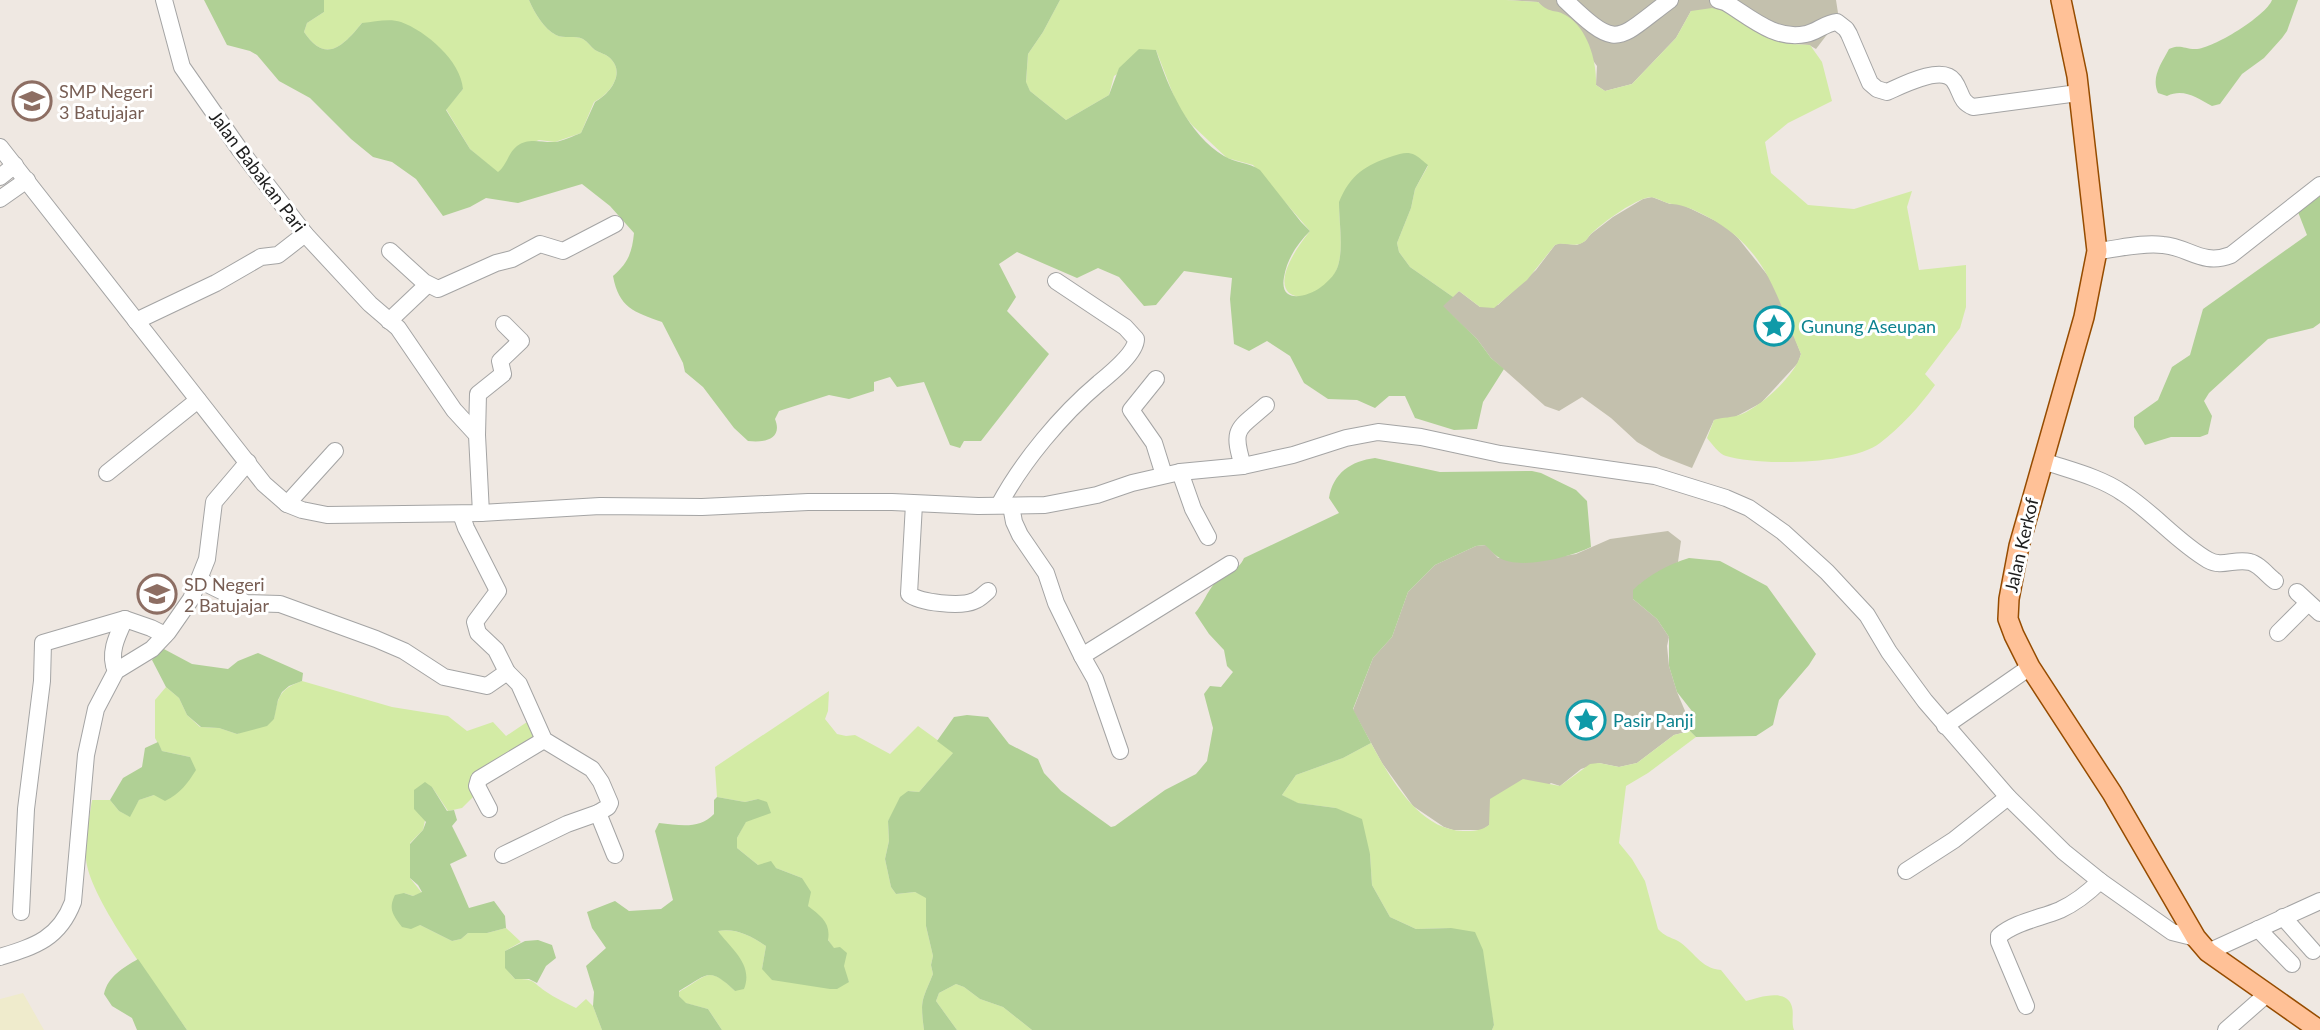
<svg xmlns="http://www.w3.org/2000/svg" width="2320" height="1030" font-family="Lato,sans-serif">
  <rect width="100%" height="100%" fill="#efe8e2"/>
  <g fill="#c3c0ad">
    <polygon points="1506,0 1836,0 1838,13 1832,28 1816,49 1809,45 1791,44 1691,11 1676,38 1632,84 1605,91 1596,85 1597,66 1558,12 1547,12 1538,2"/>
    <polygon points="1652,197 1670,204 1679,203 1724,225 1738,238 1773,282 1801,354 1798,363 1761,403 1735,417 1714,420 1692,468 1661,456 1637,442 1611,418 1582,397 1559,411 1545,406 1491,358 1477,339 1442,306 1459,291 1480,307 1498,305 1536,270 1555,245 1559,243 1577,245 1585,241 1591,234 1613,217 1643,199"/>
    <polygon points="1668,531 1681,541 1678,562 1640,584 1633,599 1657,619 1669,637 1667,646 1669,666 1677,692 1688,718 1690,731 1674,735 1637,763 1619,767 1599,763 1581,769 1560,786 1551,783 1482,830 1453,830 1444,827 1413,806 1382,763 1353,710 1373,658 1392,637 1408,592 1435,565 1476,546 1486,545 1498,558 1558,557 1576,554 1610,539"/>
  </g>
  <polygon fill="#efebcc" points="23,993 44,1030 0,1030 0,999"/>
  <g fill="#d3eba5">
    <path d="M324,0H529C534,12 544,29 556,35C564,39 575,35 583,39C588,42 591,47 595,50C600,53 606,54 610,58C626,73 610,94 594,102L581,133L555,142L539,140L514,150L505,167L498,173L470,149L446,109L463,89L362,23C344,45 326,65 304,32L307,23L324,12Z"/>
    <path d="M1060,0H1506L1538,2C1551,15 1555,8 1567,16C1588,29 1597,62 1596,85L1605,91L1632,84L1676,38L1691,11L1712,8L1741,16L1766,34L1791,44L1810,45L1822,62L1832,101L1788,123L1765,142L1771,173L1808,205L1854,209L1912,191L1907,207L1919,270L1966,265V307L1960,328L1925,374L1935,385C1920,406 1900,428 1880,443C1851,465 1760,466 1726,456C1719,454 1712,444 1707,438L1714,420C1723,417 1733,418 1742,414C1762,405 1795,376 1801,354C1776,297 1768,248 1706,216C1694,210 1685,205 1672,204C1662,203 1656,195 1646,198C1630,203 1605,221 1592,233C1589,235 1588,239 1585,241C1576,249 1565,241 1555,245L1527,280L1494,308L1480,307L1459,291L1453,297L1410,267L1399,252L1397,243L1411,208L1415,189L1428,166L1339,202C1339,220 1343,246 1339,262C1330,309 1242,316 1310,231L1253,165L1227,158L1192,125L1178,107L1156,50L1114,76L1109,95L1066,120L1030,91L1026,83L1028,54L1043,32Z"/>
    <path d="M302,681L392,707L448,716L467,731L493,722L506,736L527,722L536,737L492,762L475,780V795L462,808L448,811L432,787L423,830L410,843V878L422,893L413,896L404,893L420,925L452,941L461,939L468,933H487L506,928L521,942L505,951C505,964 505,969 515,979C535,979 531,981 545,991C555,998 566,1003 576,1008L586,999L593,1006L602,1030H187C162,994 89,899 86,859C85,840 89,819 92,800H110L119,811L129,816L139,800L154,795L190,757L162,751L155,738V700L166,687L179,698L187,715L200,727L219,728L237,734L274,719C278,696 280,689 302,681Z"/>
    <path d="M829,691L828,711L825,719L837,734L846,736L855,735L890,754L918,726L954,752L919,792L908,791L888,821L889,841L885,859L891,887L896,894L915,892L926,897V926L933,956L931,965L933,974C922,1001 920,1000 924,1030H722L708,1009L685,1003L679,996V992C709,975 708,965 735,991L717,931C736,928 751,936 766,946L762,969L849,982L833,948L808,906L802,878L776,868L758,865L737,848V838L758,799L745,802L717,797L715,767Z"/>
    <path d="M1690,731L1696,737L1648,773L1626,786L1619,843L1632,859L1645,881L1658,929C1664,936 1670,937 1678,941C1693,950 1701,969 1721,970L1746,1001C1758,998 1787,987 1792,1007C1794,1014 1791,1022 1794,1030H1492L1494,1025L1488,993L1451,928L1416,929L1390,917L1372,885L1370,854L1336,808L1297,803L1282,795L1296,775L1343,758L1371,743C1390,778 1419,830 1463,831C1474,831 1481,831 1489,825L1490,799L1523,779L1560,786L1590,764L1599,763L1619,767L1637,763L1674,735Z"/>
    <polygon points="956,984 964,987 980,999 1003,1007 1032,1030 957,1030 936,1001 939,993"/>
  </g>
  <g fill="#b0d095">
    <path d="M204,0H324V12L307,23L304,32C326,65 344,45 362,23C375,22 389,18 401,22C426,31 461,61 463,89L446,110L470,149L498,172C507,165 508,153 517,146C529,137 542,143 555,142C563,141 573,136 581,133L595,102C610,94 626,73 610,58C606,54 600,53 595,50C591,47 588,42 583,39C575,35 564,39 556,35C544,29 534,12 529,0H1060L1043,32L1028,54L1026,82L1030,91L1066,120L1109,95L1119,68L1139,49L1156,50C1168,88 1189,135 1224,156C1235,163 1249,162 1260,170L1301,222L1310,231C1297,244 1287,259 1284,277C1279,304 1306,298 1321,287C1329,281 1337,273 1339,262C1343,245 1339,220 1339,202C1350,175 1365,165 1393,156C1400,154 1407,151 1415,155C1419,157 1424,162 1428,165L1415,189L1411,208L1397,243L1399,252L1410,267L1453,297L1443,306L1477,339L1491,358L1504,369L1483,402L1477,429L1454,430L1415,418L1405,396H1389L1375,408L1357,400L1328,399L1304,383L1290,356L1267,341L1249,351L1234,344L1230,299L1232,278L1184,271L1156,305L1144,306L1119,277L1098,268L1077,278L1017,252L999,264L1016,297L1007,311L1049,354L981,441H964L960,448L950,445L924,382L897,387L890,377L874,382V391L849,399L829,395L779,411L775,419C783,439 765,443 748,441L734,428L703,387L685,372L683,363L662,322C634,312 619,308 613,276C628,263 632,253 634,233L610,206L582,184L518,203L486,198L470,207L443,216L416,179L392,162L373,157L351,139L310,98L279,81L257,55L250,51L227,45Z"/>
    <path d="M2272,0H2298L2287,31L2282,38L2264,58L2242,74L2220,104L2212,106C2197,98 2184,88 2167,96L2158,93C2151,77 2161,64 2169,49C2180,44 2184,49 2195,49C2211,50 2266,16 2272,0Z"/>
    <polygon points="2320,196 2320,323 2313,328 2268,339 2209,393 2204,401 2212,416 2208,434 2200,437 2171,437 2145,445 2134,427 2134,417 2158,400 2172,367 2190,355 2203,309 2307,235 2298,212"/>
    <path d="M1375,458L1440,472L1532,471L1541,473L1576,490L1587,501L1591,547C1570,557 1519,571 1498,557C1493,554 1489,548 1485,545L1476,546L1435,565L1408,592L1392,637L1373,658L1353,709L1371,743L1343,758L1296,775L1282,795L1298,803L1336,808L1362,819L1370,854L1372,885L1390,917L1416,929L1451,928L1475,932L1483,950L1494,1025L1492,1030H1032L1003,1007L980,999L964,987L956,984L939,993L936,1001L957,1030H924C920,1000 922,1001 933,974L931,965L933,956L926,926V898L915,892L896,894L891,887L885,859L889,841L888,821L900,797L908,791L919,792L953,753L937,741L954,717L967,715L988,717L1009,744L1038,759L1044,773L1061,791L1111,827L1115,826L1165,790L1196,774L1207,761L1213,728L1204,694L1210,686L1221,687L1233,672L1227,666L1224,650L1209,634L1195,613C1203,604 1207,592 1214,584C1223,573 1238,572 1244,558L1339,513L1329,498C1333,473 1351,461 1375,458Z"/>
    <path d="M1689,558L1720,561L1767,586L1816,654L1809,665L1779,700L1773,725L1756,736L1696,737L1690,731L1688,718L1695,715L1677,692L1669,666V637L1657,619L1633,599V590C1647,576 1669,564 1689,558Z"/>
    <polygon points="162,648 192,664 228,669 238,661 258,653 303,673 302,681 289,686 282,692 278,700 274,719 267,726 237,734 219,728 201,727 187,715 179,698 166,687 152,660"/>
    <path d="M158,742L162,751L190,757L196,770C187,784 181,793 165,801L154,795L139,800L130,817L119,811L110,800L123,778L142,767L145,748Z"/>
    <path d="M425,782L432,787L447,811L454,810L457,820L452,826L467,856L450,864L469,908L494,901L505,916L506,928L487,933H468L461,939L452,941L420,925L411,929L402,927C393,915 388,909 395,895L404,893L413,896L422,892L418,885L410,878V844L423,830L426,822L414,809V790Z"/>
    <path d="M717,797L745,802L758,799L767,802L771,813L746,822L737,838V848L758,865L771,861L776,868L802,878L811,892L808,906C821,916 831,923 828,940L834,948L840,947L847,953L844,966L849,982L837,989H830L772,980L762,969L766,946C751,936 736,928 718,931C730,948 754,964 744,989L735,991C708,966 709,974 679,991V996L686,1003L708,1009L722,1030H602L593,1006L594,992L586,966L606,948L592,928L587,912L615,901L629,911L661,909L673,900L655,831L659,823C679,825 699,830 714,814V800Z"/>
    <polygon points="538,940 552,945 556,958 546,966 537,983 529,979 515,979 505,968 505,951 525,941"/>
    <path d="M138,959L187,1030H137L132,1018L112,1006L104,994C108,976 123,968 138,959Z"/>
  </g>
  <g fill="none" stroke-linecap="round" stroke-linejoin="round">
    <g stroke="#a4a4a4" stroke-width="18">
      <g id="minor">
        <polyline points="164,0 182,67 240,150 305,234 370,304 398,328 454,410 477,435 481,513"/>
        <path d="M1565,0C1619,52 1616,40 1670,0"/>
        <path d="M1718,0L1725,2C1750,17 1775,41 1806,34C1817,32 1825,23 1837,22L1846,29L1849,34L1870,83L1877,89L1887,92C1901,86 1942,64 1954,81C1962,92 1959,101 1973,107L2078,93"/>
        <polyline points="0,147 264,484 287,504 302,510 327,515 481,513 600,506 702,507 808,502 892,502 978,506 1045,505 1097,495 1132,483 1180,472 1243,466 1293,455 1346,438 1378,432 1421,437 1500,454 1655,476 1726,498 1749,508 1783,532 1827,572 1867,615 1889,652 1925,701 2008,797 2064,852 2100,881 2172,932 2196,938"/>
        <polyline points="0,177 15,165"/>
        <polyline points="0,199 27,180"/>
        <polyline points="390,251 424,282 438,289 496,263 512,259 540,244 563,251 615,224"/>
        <path d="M2097,251C2118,249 2142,242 2163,245C2189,247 2202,266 2231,255L2320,185"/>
        <polyline points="136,321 216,283 261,257 278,255 305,234"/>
        <polyline points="389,321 427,285"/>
        <polyline points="1156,379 1131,410 1154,443 1164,475"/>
        <polyline points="477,435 478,394 503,374 500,361 521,341 504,324"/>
        <path d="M2043,461C2069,470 2100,477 2123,493C2153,512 2177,542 2208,560C2222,568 2235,558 2250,562C2259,564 2268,576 2275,581"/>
        <path d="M1243,466C1231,427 1238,430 1266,405"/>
        <polyline points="1180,472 1193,509 1208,537"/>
        <polyline points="107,473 198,400"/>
        <polyline points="287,504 335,451"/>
        <path d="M914,504L909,594C920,603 961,607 974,601C980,599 983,595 988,591"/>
        <path d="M999,505C1022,462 1061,415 1099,383C1110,374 1136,353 1136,339L1125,327L1056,281"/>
        <polyline points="1011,506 1014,522 1020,535 1046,573 1056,603 1082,656 1095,679 1120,751"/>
        <polyline points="461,514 466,528 498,591 475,622 478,633 496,650 507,672 519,684 544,740 592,769 601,782 610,803 608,807 598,813 567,824 503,855"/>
        <polyline points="199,580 246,603 280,604 376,639 404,651 444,677 487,686 507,672"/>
        <polyline points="2297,592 2320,613"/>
        <polyline points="2278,633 2308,603"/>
        <polyline points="1082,656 1230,564"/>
        <path d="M116,671C108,654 117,636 125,619"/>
        <polyline points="1945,726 2030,667"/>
        <polyline points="489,809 477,786 479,779 544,740"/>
        <polyline points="598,813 615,855"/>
        <polyline points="1906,871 1954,840 2008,797"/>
        <polyline points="21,912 26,809 42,681 43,643 125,619 151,628 165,635"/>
        <polyline points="2283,917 2313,951"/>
        <polyline points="2258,929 2292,964"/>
        <polyline points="2208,952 2320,901"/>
        <path d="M0,957C35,946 59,939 73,902L86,755L96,709L116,671L152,649L168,632L191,599L207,559L214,502L248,462"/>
        <path d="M2026,1006L1999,942V936C2015,922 2041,918 2060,910C2075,903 2088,893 2100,881"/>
        <polyline points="2226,1030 2267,994"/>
      </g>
    </g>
    <g stroke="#964c00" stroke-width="22">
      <polyline id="major" points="2061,0 2077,76 2097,251 2084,317 2019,546 2009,599 2008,619 2014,635 2030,667 2112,793 2196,938 2208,952 2319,1030"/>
    </g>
    <use href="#minor" stroke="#fff" stroke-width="16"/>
    <use href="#major" stroke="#ffc197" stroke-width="19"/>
  </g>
  <defs>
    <g id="school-ring" transform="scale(2.0125)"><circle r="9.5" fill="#fff" stroke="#8d6e63" stroke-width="1.5"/><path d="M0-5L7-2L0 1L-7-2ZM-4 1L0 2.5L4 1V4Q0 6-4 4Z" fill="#8d6e63"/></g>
    <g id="sight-ring" transform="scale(2.0125)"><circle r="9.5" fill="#fff" stroke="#0f9aa8" stroke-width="1.5"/><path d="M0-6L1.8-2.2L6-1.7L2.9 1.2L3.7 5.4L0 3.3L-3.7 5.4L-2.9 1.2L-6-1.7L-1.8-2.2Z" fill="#0f9aa8"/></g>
  </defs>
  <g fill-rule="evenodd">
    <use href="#school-ring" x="32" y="101"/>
    <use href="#sight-ring" x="1774" y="326"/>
    <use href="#school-ring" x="157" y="594"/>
    <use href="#sight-ring" x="1586" y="720"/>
  </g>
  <g text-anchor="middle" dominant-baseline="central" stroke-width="6" stroke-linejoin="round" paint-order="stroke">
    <g font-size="18" fill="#785e54" stroke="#fff" text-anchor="start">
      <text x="59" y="91">SMP Negeri<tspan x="59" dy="21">3 Batujajar</tspan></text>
      <text x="184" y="584">SD Negeri<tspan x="184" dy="21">2 Batujajar</tspan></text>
    </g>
    <g font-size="18" fill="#1d1d1d" stroke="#fff">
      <text transform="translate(258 171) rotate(53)">Jalan Babakan Pari</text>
      <text transform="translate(2021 545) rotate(-77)">Jalan Kerkof</text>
    </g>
    <g font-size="18" fill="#0d838f" stroke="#fff" text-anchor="start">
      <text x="1801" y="326">Gunung Aseupan</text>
      <text x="1613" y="720">Pasir Panji</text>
    </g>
  </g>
</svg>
